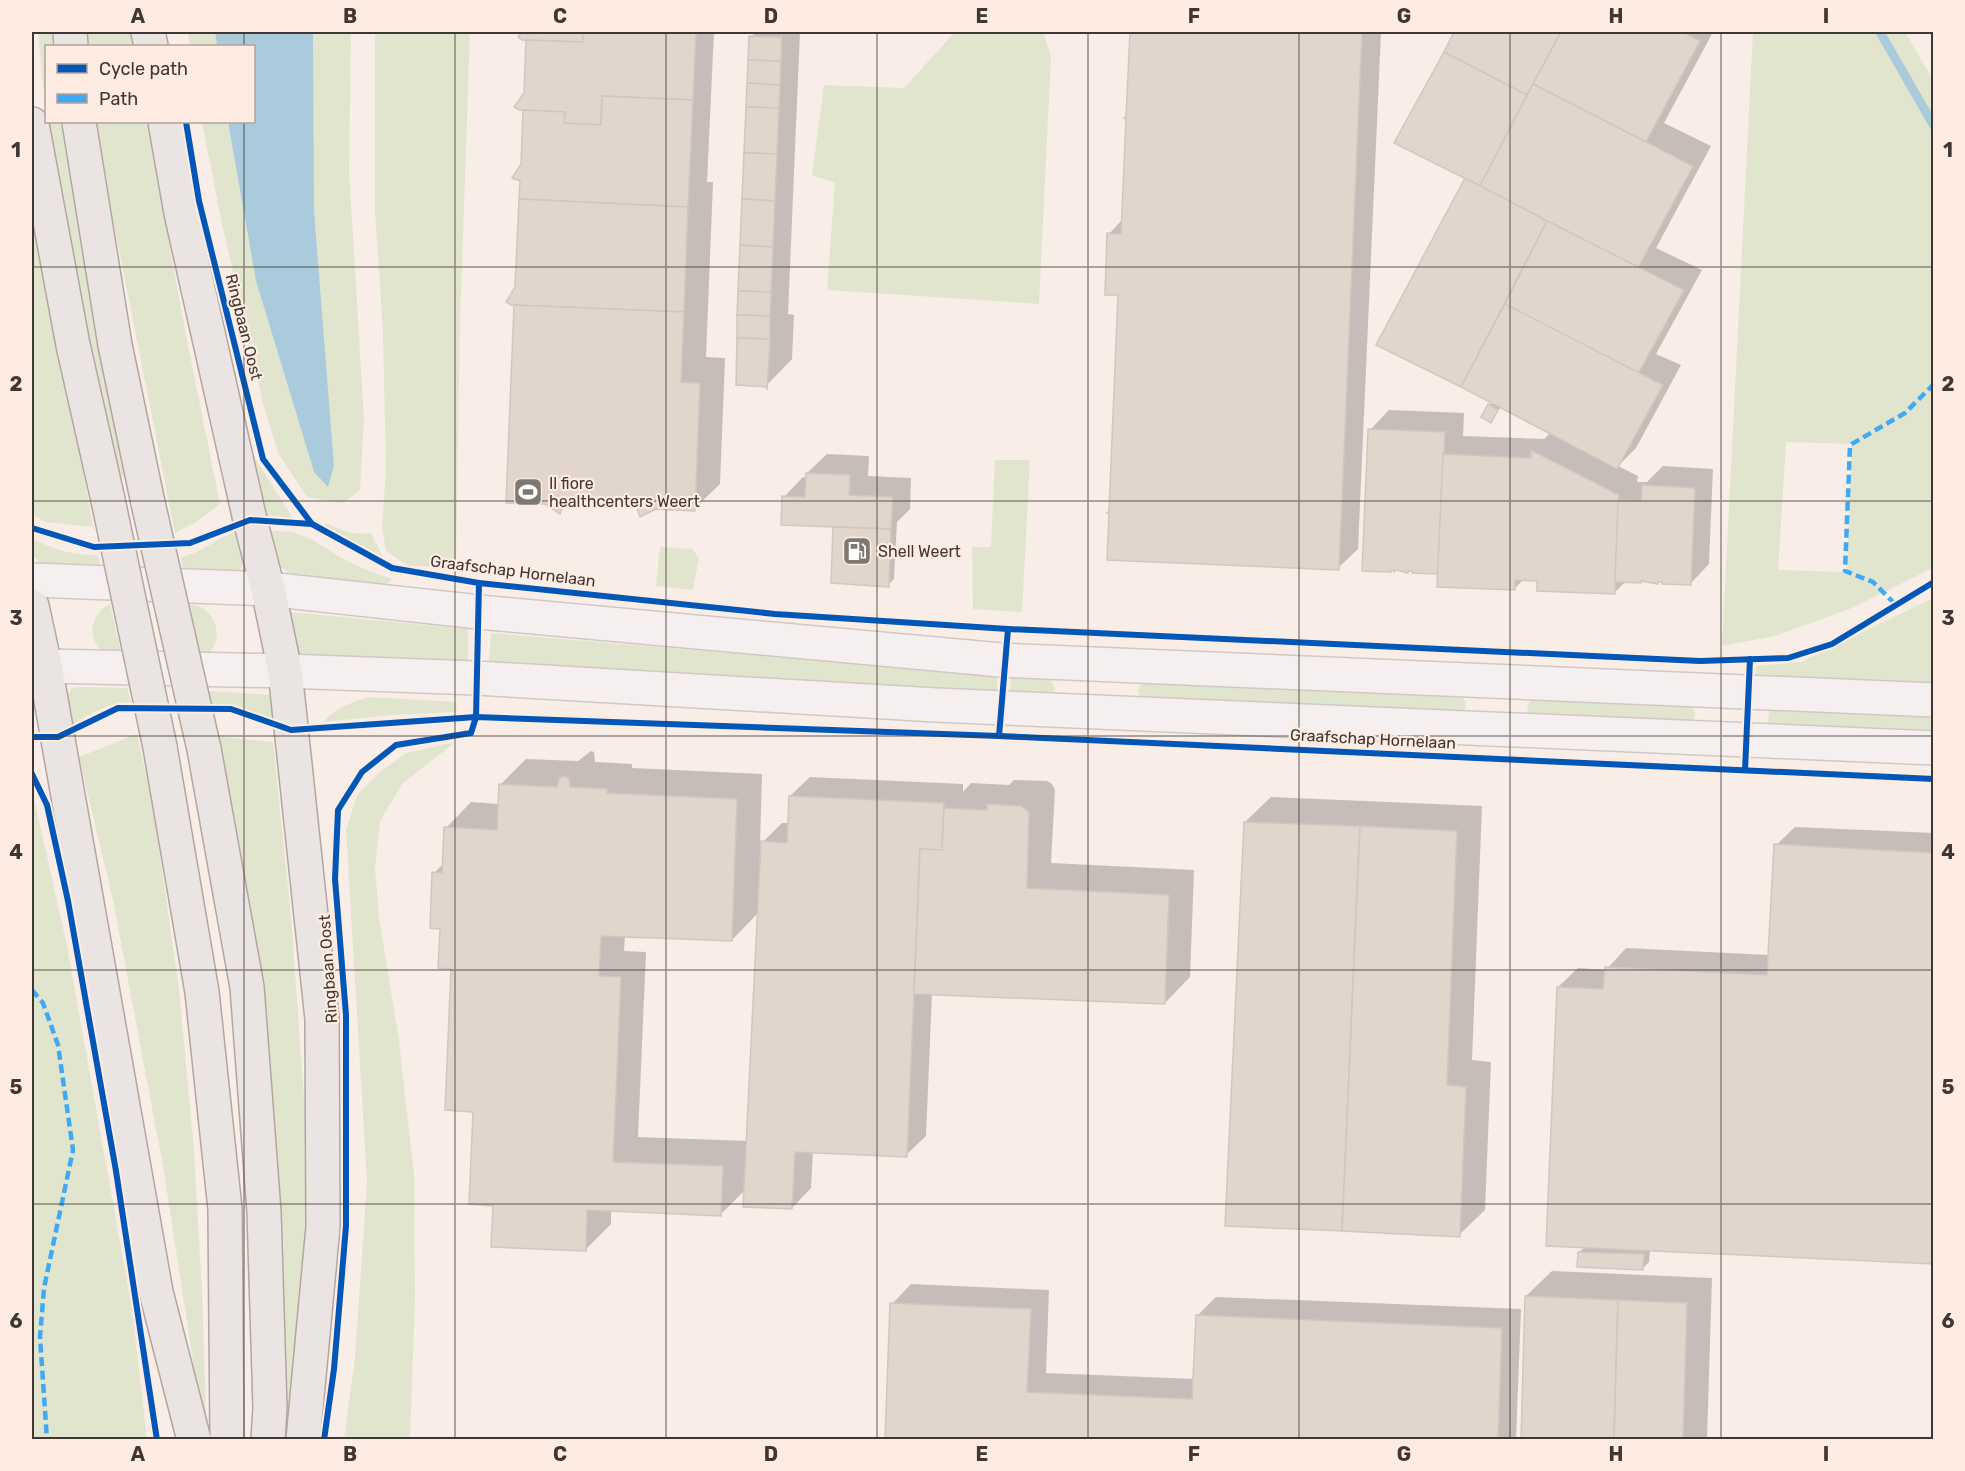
<svg xmlns="http://www.w3.org/2000/svg" width="1965" height="1471" font-family="Rubik,sans-serif">
  <rect width="100%" height="100%" fill="#f8ede7"/>
  <g fill="#e2e5cd" fill-rule="evenodd">
    <polygon points="38,32 52,32 53,46 46,46 46,115"/>
    <polygon points="85,32 132,32 134,46 87,46"/>
    <polygon points="188,32 215,32 217,46 190,46"/>
    <polygon points="313,32 351,32 349,170 364,419 360,490 346,501 340,503 307,497 278,453 262,400 221,219 202,122 228,122 256,281 314,472"/>
    <polygon points="375,32 470,32 460,322 456,567 408,566 386,551 382,527 386,469 383,332 375,209"/>
    <polygon points="955,32 1043,32 1051,56 1039,304 827,290 835,183 812,175 824,85 904,88"/>
    <path d="M1753,32H1905L1933,80V568L1852,608L1775,636L1722,646ZM1786,442L1852,444L1847,572L1778,570Z"/>
    <polygon points="48,122 61,122 97,338 126,475 119,478 88,342"/>
    <polygon points="96,122 147,122 185,330 220,504 196,522 175,533 100,154"/>
    <polygon points="32,176 93,527 45,522 32,514"/>
    <polygon points="236,428 293,518 255,514"/>
    <polygon points="995,460 1030,460 1022,612 973,609 972,547 991,547"/>
    <path d="M325,523C342,530 354,536 371,533L383,557L324,526Z"/>
    <path d="M260,530L293,532L309,538L345,560L371,572L393,579L381,589C349,585 300,587 277,564C269,556 265,540 260,530Z"/>
    <path d="M238,532C242,546 250,562 237,573L184,574L181,557C205,552 216,537 238,532Z"/>
    <path d="M32,538C51,549 76,556 98,555L102,570L44,567L32,554Z"/>
    <polygon points="660,547 692,549 699,558 693,590 656,586"/>
    <polygon points="1933,598 1933,686 1755,677 1756,666 1801,662"/>
    <path d="M110,604L122,657C115,656 109,655 103,651C85,638 92,612 110,604Z"/>
    <path d="M190,605C217,604 229,649 200,656Z"/>
    <polygon points="279,611 468,629 468,672 292,663"/>
    <polygon points="491,633 997,675 997,695 488,673"/>
    <polygon points="1011,676 1047,677 1053,683 1055,690 1051,695 1010,695"/>
    <path d="M1145,682L1460,694C1467,701 1468,708 1460,715L1140,698L1138,691L1140,685Z"/>
    <path d="M81,687L127,688L131,702C108,703 92,713 73,724C69,711 62,699 72,688Z"/>
    <polygon points="208,691 274,695 282,721 239,707 211,704"/>
    <path d="M369,697L457,702L456,712L391,715L324,722C335,708 352,702 369,697Z"/>
    <polygon points="1537,698 1684,704 1692,707 1695,714 1692,721 1683,725 1529,715 1527,708 1530,701"/>
    <polygon points="1770,708 1933,715 1933,736 1767,728"/>
    <polygon points="137,734 152,801 179,989 194,1151 202,1292 207,1439 205,1439 163,1166 113,900 79,757"/>
    <polygon points="213,736 273,742 291,916 306,1126 304,1270 291,1439 279,1439"/>
    <polygon points="455,742 402,784 380,821 375,868 379,917 399,1041 414,1174 415,1297 410,1439 344,1439 355,1358 367,1181 346,830 357,795 381,771 407,753"/>
    <polygon points="32,790 67,946 132,1309 147,1439 32,1439"/>
  </g>
  <polygon fill="#aacbdc" points="215,32 313,32 314,211 334,466 328,487 314,472 256,281 228,122 254,122 254,46 217,46"/>
  <g fill="#0003" fill-rule="evenodd">
    <polygon points="523,32 714,32 707,182 713,182 706,357 725,358 720,484 694,509 568,504 560,512 517,288 528,39 520,36"/>
    <polygon points="756,32 800,32 788,314 794,315 792,359 767,385 751,37"/>
    <polygon points="1132,32 1381,32 1358,549 1338,568 1120,294 1109,234 1123,219"/>
    <polygon points="1456,32 1713,32 1664,123 1711,146 1656,248 1702,270 1656,354 1681,365 1636,448 1618,466 1638,476 1637,482 1647,482 1663,466 1713,469 1709,564 1690,584 1642,580 1641,582 1626,581 1614,593 1539,580 1524,579 1514,589 1440,573 1370,430 1389,410 1464,413 1463,436 1544,439 1550,433 1501,407 1491,421 1489,405 1492,402 1378,344 1467,178 1396,143"/>
    <polygon points="827,454 869,456 868,476 911,478 910,509 897,522 894,579 888,585 835,528 837,526 784,497 803,477 807,478 807,473"/>
    <path d="M591,751L594,752L595,762L632,764V768L762,774L760,845L782,823H789L790,796L810,777L963,784V792L971,783L1009,785L1014,780L1047,781L1052,784L1055,790L1051,863L1194,870L1190,977L1165,1003L932,993L926,1136L906,1155L813,1151L811,1188L792,1208L746,1189L721,1214L611,1210V1224L585,1250L494,1204L475,1110L453,968L442,927L434,873L444,863L446,828L471,802L499,804L500,785L526,759L578,761ZM759,912L748,1141L638,1137L646,952L624,951L625,935L732,940Z"/>
    <polygon points="1271,797 1482,806 1472,1060 1491,1062 1485,1210 1459,1235 1245,822"/>
    <polygon points="1795,827 1934,833 1934,1262 1650,1249 1649,1262 1643,1268 1579,1252 1586,1246 1558,987 1578,968 1606,970 1626,948 1769,955 1775,846"/>
    <polygon points="1552,1271 1712,1278 1707,1440 1522,1440 1526,1296"/>
    <polygon points="911,1284 1049,1290 1046,1373 1195,1379 1197,1316 1216,1297 1521,1309 1516,1440 886,1440 892,1304"/>
  </g>
  <g fill="none" stroke-linecap="round" stroke-linejoin="round">
    <polyline stroke="#aacbdc" stroke-width="9" points="1880,32 1934,126"/>
  </g>
  <g fill="#e2d5cc" stroke="#cfc8c2" stroke-width="1.5">
    <polygon points="521,32 583,32 583,42 522,40 518,37"/>
    <polygon points="583,32 696,32 693,100 602,96 601,125 564,123 565,112 519,110 514,107 524,93 526,40 583,42"/>
    <polygon points="1130,32 1362,32 1339,570 1107,560 1109,513 1107,513 1109,511 1118,295 1105,295 1107,233 1121,234 1126,118 1124,118 1126,116"/>
    <polygon points="1454,32 1561,32 1527,95 1444,52"/>
    <polygon points="1561,32 1683,32 1700,41 1646,142 1533,84"/>
    <polygon points="782,34 781,61 748,60 749,36 781,37"/>
    <polygon points="1444,52 1527,95 1480,186 1394,143"/>
    <polygon points="748,60 781,61 780,85 747,83"/>
    <polygon points="747,83 780,85 779,108 746,107"/>
    <polygon points="1533,84 1693,166 1638,268 1480,186"/>
    <polygon points="602,96 693,100 688,207 519,199 520,181 512,178 521,164 523,110 565,112 564,123 601,125"/>
    <polygon points="746,107 779,108 777,154 744,153"/>
    <polygon points="744,153 777,154 775,201 742,199"/>
    <polygon points="1465,178 1547,221 1461,387 1376,345"/>
    <polygon points="519,199 688,207 684,312 511,305 506,302 515,287"/>
    <polygon points="742,199 775,201 773,247 740,245"/>
    <polygon points="1547,221 1684,290 1638,374 1505,304"/>
    <polygon points="740,245 773,247 771,292 738,291"/>
    <polygon points="738,291 771,292 770,316 737,315"/>
    <polygon points="1505,304 1663,385 1617,469 1461,387"/>
    <polygon points="514,305 684,312 681,382 700,383 695,511 656,509 640,517 637,508 563,505 560,514 545,504 506,503"/>
    <polygon points="737,315 770,316 770,339 737,338"/>
    <polygon points="737,338 770,339 767,390 767,387 736,385"/>
    <polygon points="1488,404 1498,410 1491,423 1481,417"/>
    <polygon points="1368,429 1445,432 1438,574 1412,573 1412,571 1408,571 1408,573 1396,570 1394,572 1394,570 1391,570 1391,572 1362,571"/>
    <polygon points="1531,450 1619,495 1615,594 1537,591 1537,581 1515,580 1515,590 1437,587 1443,454 1531,458"/>
    <polygon points="806,473 850,475 849,495 893,497 891,529 781,525 782,496 805,497"/>
    <polygon points="1642,485 1695,488 1691,585 1662,584 1662,582 1658,582 1658,584 1641,581 1641,583 1615,582 1618,500 1641,501"/>
    <polygon points="833,527 891,529 889,587 831,583"/>
    <polygon points="564,776 569,778 570,787 607,789 607,793 737,799 732,941 601,936 599,976 621,977 613,1162 723,1166 721,1216 587,1210 586,1251 491,1247 493,1206 469,1204 473,1112 445,1110 451,969 438,968 440,929 430,928 432,872 442,873 444,827 497,830 499,784 557,787 560,777"/>
    <polygon points="789,796 944,803 942,850 920,849 907,1157 795,1152 792,1209 743,1207 761,841 787,843"/>
    <polygon points="987,804 1021,806 1029,812 1027,888 1169,895 1165,1004 914,994 920,849 942,850 944,808 987,810"/>
    <polygon points="1244,822 1360,826 1342,1231 1225,1226"/>
    <polygon points="1360,826 1457,831 1447,1085 1466,1087 1460,1237 1342,1231"/>
    <polygon points="1774,844 1934,853 1934,1264 1546,1246 1557,987 1603,989 1605,967 1767,975"/>
    <polygon points="1578,1252 1644,1254 1643,1270 1577,1267"/>
    <polygon points="1525,1296 1618,1300 1614,1440 1521,1440"/>
    <polygon points="1618,1300 1687,1303 1683,1440 1614,1440"/>
    <polygon points="890,1303 1031,1309 1027,1392 1192,1399 1196,1315 1502,1328 1498,1440 885,1440"/>
  </g>
  <g fill="none" stroke-linecap="round" stroke-linejoin="round">
    <g stroke="#d1c8c4" stroke-width="36">
      <g id="secondary">
        <polyline points="32,580 268,589 479,612 1001,660 1934,700"/>
        <polyline points="45,666 285,671 476,678 936,705 1934,748"/>
      </g>
    </g>
    <g stroke="#b4a5a1" stroke-width="36">
      <g id="primary">
        <polyline points="70,32 71,46"/>
        <polyline points="148,32 151,46"/>
        <polyline points="79,122 115,345 148,503"/>
        <polyline points="165,122 181,213 250,520 268,589 285,671 322,1019 323,1227 303,1440"/>
        <polyline points="32,124 73,345 108,500"/>
        <polyline points="32,606 45,666 156,1292 194,1440"/>
        <polyline points="160,747 202,992 225,1209 227,1440"/>
        <polyline points="204,749 247,987 264,1212 270,1408 268,1440"/>
      </g>
    </g>
    <use href="#secondary" stroke="#f5f0ef" stroke-width="33"/>
    <use href="#primary" stroke="#eae4e2" stroke-width="33"/>
    <g stroke="#b4a5a1" stroke-width="36" stroke-linecap="butt">
      <g id="primary-bridge">
        <polyline points="108,500 160,747"/>
        <polyline points="148,503 204,749"/>
      </g>
    </g>
    <use href="#primary-bridge" stroke="#eae4e2" stroke-width="33"/>
    <g stroke="#3fa9f5" stroke-width="4.5" stroke-dasharray="9 4.5" stroke-linecap="butt">
      <polyline points="1895,604 1873,582 1845,571 1850,445 1905,413 1934,384"/>
      <polyline points="32,990 43,1003 58,1045 73,1150 44,1288 40,1337 47,1440"/>
    </g>
    <g stroke="#feebe1" stroke-width="10">
      <g id="cycleway">
        <polyline points="186,122 199,201 263,459 312,524"/>
        <polyline points="32,528 94,547 190,543 250,520 312,524 392,568 479,583 775,614 1008,629 1700,661 1788,658 1832,644 1934,582"/>
        <polyline points="999,736 1008,629"/>
        <polyline points="32,737 58,737 118,708 231,709 291,730 476,717 999,736 1934,779"/>
        <polyline points="1745,770 1750,659"/>
        <polyline points="32,774 47,805 68,901 116,1171 157,1440"/>
        <polyline points="324,1440 334,1369 346,1226 346,1015 335,879 338,810 362,772 396,745 471,733 476,717 479,583"/>
      </g>
    </g>
    <use href="#cycleway" stroke="#0057b8" stroke-width="6"/>
  </g>
  <path fill="none" stroke="#3e3733" stroke-width="1.5" stroke-opacity="0.55" d="M244,32V46M455,32V1440M666,32V1440M877,32V1440M1088,32V1440M1299,32V1440M1510,32V1440M1721,32V1440M244,122V1440M32,267H1934M32,501H1934M32,736H1934M32,970H1934M32,1204H1934"/>
  <defs>
    <g id="stadium-square" transform="scale(1.5)"><rect x="-9" y="-9" width="18" height="18" rx="4" fill="#7f7772" stroke="#feebe1"/><path d="M0-5a6.5 5 0 1 0 0 10a6.5 5 0 1 0 0-10ZM-3.5-1.8h7v3.6h-7Z" fill="#fff"/></g>
    <g id="fuel-square" transform="scale(1.5)"><rect x="-9" y="-9" width="18" height="18" rx="4" fill="#7f7772" stroke="#feebe1"/><path d="M-5.5-6h7V0h2V4h1.3V-2.5L3-4.5l.8-.8L6-3V5H2.5V1h-1V6h-7ZM-4.2-4.7v3.2H.2V-4.7Z" fill="#fff"/></g>
  </defs>
  <g fill-rule="evenodd">
    <use href="#stadium-square" x="528" y="492"/>
    <use href="#fuel-square" x="857" y="551"/>
  </g>
  <g text-anchor="middle" dominant-baseline="central" stroke-width="4.5" stroke-linejoin="round" paint-order="stroke">
    <g font-size="16" fill="#3e3733" stroke="#feebe1">
      <text transform="translate(244 327) rotate(76)">Ringbaan Oost</text>
      <text transform="translate(513 571) rotate(7)">Graafschap Hornelaan</text>
      <text transform="translate(1373 739) rotate(3)">Graafschap Hornelaan</text>
      <text transform="translate(328 969) rotate(-94)">Ringbaan Oost</text>
    </g>
    <g font-size="16" fill="#3e3733" stroke="#feebe1" text-anchor="start">
      <text x="549" y="483">Il fiore<tspan x="549" dy="18">healthcenters Weert</tspan></text>
      <text x="878" y="551">Shell Weert</text>
    </g>
  </g>
  <rect width="1965" height="1471" fill="none" stroke="#feebe1" stroke-width="66"/>
  <rect x="45" y="45" width="210" height="78" fill="#feebe1" stroke="#b1a39b" stroke-width="1.5"/>
  <rect x="57" y="64" width="30" height="9" fill="#0057b8" stroke="#b1a39b" stroke-width="1.5"/>
  <text x="99" y="75" font-size="18" fill="#3e3733">Cycle path</text>
  <rect x="57" y="94" width="30" height="9" fill="#3fa9f5" stroke="#b1a39b" stroke-width="1.5"/>
  <text x="99" y="105" font-size="18" fill="#3e3733">Path</text>
  <rect x="33" y="33" width="1899" height="1405" fill="none" stroke="#3e3733" stroke-width="2"/>
  <g font-size="20" text-anchor="middle" font-weight="bold" fill="#3e3733">
    <text x="138" y="23">A</text>
    <text x="350" y="23">B</text>
    <text x="560" y="23">C</text>
    <text x="771" y="23">D</text>
    <text x="982" y="23">E</text>
    <text x="1194" y="23">F</text>
    <text x="1404" y="23">G</text>
    <text x="1616" y="23">H</text>
    <text x="1826" y="23">I</text>
    <text x="16" y="157">1</text>
    <text x="1948" y="157">1</text>
    <text x="16" y="391">2</text>
    <text x="1948" y="391">2</text>
    <text x="16" y="625">3</text>
    <text x="1948" y="625">3</text>
    <text x="16" y="859">4</text>
    <text x="1948" y="859">4</text>
    <text x="16" y="1094">5</text>
    <text x="1948" y="1094">5</text>
    <text x="16" y="1328">6</text>
    <text x="1948" y="1328">6</text>
    <text x="138" y="1461">A</text>
    <text x="350" y="1461">B</text>
    <text x="560" y="1461">C</text>
    <text x="771" y="1461">D</text>
    <text x="982" y="1461">E</text>
    <text x="1194" y="1461">F</text>
    <text x="1404" y="1461">G</text>
    <text x="1616" y="1461">H</text>
    <text x="1826" y="1461">I</text>
  </g>
</svg>
